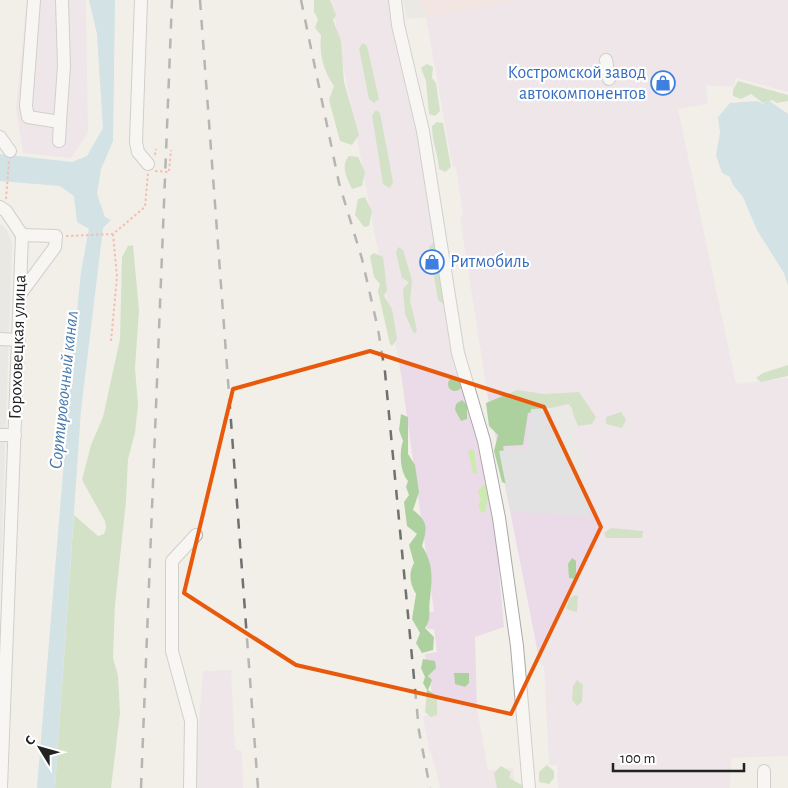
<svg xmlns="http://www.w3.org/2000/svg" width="788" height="788" font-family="'Alegreya Sans',sans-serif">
  <rect width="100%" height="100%" fill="#f2efe9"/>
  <polygon fill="#e0dfdf" points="0,224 6,228 12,243 0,598"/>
  <polygon fill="#f2dad9" points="418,0 524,0 426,17 424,5 419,6"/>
  <g fill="#ebdbe8">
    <polygon points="27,0 86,0 88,133 71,158 23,153 16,108"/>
    <polygon points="331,0 390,0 417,115 452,341 493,508 504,627 475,637 477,709 488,770 513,768 515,788 440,788 434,762 429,749 423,717 435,711 425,654 437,652 434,629 427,629 425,614 434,611 401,374"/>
    <polygon points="524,0 788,0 788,92 736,78 734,87 706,85 708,104 678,109 736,384 788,378 788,756 731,758 730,788 558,788 557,765 549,765 544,666 540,664 488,398 460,218 463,214 456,168 452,165 426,17"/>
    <polygon points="231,670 235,750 242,751 243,788 194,788 203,671"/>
  </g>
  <g fill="#cdebb0">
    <polygon points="470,449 474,449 477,474 473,473 468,452"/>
    <polygon points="487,484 488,499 485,512 481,513 478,504 481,501 478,491 483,485"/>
  </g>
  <g fill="#add19e">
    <path d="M314,0H330L336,15L333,20L341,41L344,82L359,135L352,145L340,141L329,100L334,86C323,70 319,54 321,35L315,28L318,19L314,12Z"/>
    <polygon points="363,43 367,46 379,99 374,103 369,99 359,48"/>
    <polygon points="427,64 433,67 432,78 436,83 440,111 435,116 429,114 426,81 421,68"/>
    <polygon points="738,81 788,95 788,101 777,103 772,100 763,103 751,94 741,99 733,96 733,90"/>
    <polygon points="376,110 380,113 393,182 390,188 383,184 372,115"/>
    <path d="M437,122L443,123L451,167L445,172L439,169C438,154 432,141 432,126Z"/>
    <path d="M349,156L358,157L365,172L362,186L352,189C347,178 340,166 349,156Z"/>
    <polygon points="365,197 372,211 369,226 364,227 355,215 358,199"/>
    <polygon points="434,242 437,246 446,306 438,300 429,247"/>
    <polygon points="133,245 139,310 135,368 138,405 135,433 128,459 126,501 115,605 113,658 118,676 120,713 111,788 55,788 74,515 98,536 104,534 106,528 105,521 82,480 91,445 103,417 120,339 122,257 128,246"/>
    <polygon points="398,247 403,250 412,280 410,301 417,330 414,334 405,314 403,289 409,282 402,278 396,253"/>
    <polygon points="374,253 383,257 387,290 384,296 392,309 397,339 392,346 390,344 378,291 380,284 374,277 370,256"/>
    <polygon points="788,365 788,376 761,382 756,378 763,373"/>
    <circle cx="455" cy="384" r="7"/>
    <polygon points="517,390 544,394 579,392 596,417 592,424 578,426 569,404 528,413 523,445 503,446 509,485 502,482 494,451 498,435 489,426 486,403"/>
    <polygon points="462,400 467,405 467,419 461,421 455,410 456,404"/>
    <polygon points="621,412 626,420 622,428 606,424 606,417"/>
    <path d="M401,414L408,417V454L415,465L419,492L413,510C429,522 427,528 422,546C434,565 432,578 430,599C428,611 432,618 425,628L434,637L433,650L422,653L416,643L420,633L412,619L416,594C410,584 408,574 414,563L409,545L417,534L407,526L404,502L409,495L406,487L408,481C400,472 399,452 403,441L399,430Z"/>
    <polygon points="611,528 643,531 642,538 606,538 604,533"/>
    <polygon points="572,558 576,561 576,579 569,578 568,564"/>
    <polygon points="575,595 578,596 577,612 566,609 569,599"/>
    <polygon points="423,659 435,661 436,668 428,676 432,680 428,690 437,696 437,715 431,717 425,712 427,690 423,683 425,677 421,668"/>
    <polygon points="454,673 469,673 469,683 465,687 455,684"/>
    <polygon points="577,680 583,685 582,702 577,706 572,700 573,686"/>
    <polygon points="547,765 554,771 554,778 549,784 539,782 539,772"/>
    <polygon points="501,766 511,772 509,778 522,785 522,788 497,788 494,773"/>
  </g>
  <g fill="#e2e2e2">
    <polygon points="403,0 418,0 419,5 424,5 426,17 407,19"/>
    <polygon points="572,407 575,449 584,451 589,517 511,511 499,451 527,448 531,409"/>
  </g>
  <g fill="#aad3df">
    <polygon points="89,0 115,0 113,141 101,169 97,194 105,217 111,220 103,228 81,410 55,788 37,788 73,352 81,272 89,229 77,222 74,196 60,186 0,181 0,154 72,162 87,156 103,128 97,34"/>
    <polygon points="768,100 788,114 788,285 784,273 757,230 743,197 733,185 730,177 722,173 716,155 720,133 718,117 730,103 758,101 763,104"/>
  </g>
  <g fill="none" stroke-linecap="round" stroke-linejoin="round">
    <g stroke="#a9a9a9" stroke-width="14">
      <g id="minor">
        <polyline points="34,0 26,106 28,117 60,122 64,66 62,0"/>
        <polyline points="141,0 136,142 138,152 148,164"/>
        <polyline points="395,0 398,25 423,131 458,353 484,441 499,518 517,646 529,788"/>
        <polyline points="606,60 609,79"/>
        <polyline points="0,137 10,151"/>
        <polyline points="59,141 60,122"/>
        <polyline points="0,207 6,211 22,235 1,788"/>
        <polyline points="21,293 55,247 56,236 22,235"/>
        <polyline points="0,339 19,340"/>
        <polyline points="0,435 15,435"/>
        <polyline points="764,771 764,788"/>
        <polyline points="190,788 191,721 172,651 172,561 196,535"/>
      </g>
    </g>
    <g stroke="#fa8072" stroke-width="2" stroke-dasharray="2.5 2.5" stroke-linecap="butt">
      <polyline points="155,155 156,149"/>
      <polyline points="155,171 169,172 171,150"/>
      <polyline points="6,199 9,161"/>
      <polyline points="66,236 113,234 145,207 148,173"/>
      <polyline points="111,341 117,277 113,234"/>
    </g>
    <use href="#minor" stroke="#fff" stroke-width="12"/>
    <g stroke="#707070" stroke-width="2.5" stroke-dasharray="10 10" stroke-linecap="butt">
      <polyline points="200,0 258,788"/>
      <polyline points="301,0 339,183 362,259 378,329 385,372 419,731 430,788"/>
      <polyline points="141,788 172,0"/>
    </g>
  </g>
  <path d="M0 0H788V788H0ZM370,351L544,407L601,527L511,714L296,665L184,593L233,389Z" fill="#f2efe9" fill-opacity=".55" fill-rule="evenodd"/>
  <path fill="none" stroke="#e8590c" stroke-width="4" stroke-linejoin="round" d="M370,351L544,407L601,527L511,714L296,665L184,593L233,389Z"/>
  <defs>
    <g id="shop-ring" transform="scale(1.25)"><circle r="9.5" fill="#fff" stroke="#3f7fe0" stroke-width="1.5"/><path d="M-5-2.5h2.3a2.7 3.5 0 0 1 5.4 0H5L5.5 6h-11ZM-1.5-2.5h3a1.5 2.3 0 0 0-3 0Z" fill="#3f7fe0"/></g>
  </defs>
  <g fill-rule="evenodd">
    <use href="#shop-ring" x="663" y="83"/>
    <use href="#shop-ring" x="432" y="262"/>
  </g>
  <g text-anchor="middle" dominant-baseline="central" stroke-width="4.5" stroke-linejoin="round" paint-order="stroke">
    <g font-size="18" fill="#366cbe" stroke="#fff" text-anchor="end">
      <text x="646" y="73">Костромской завод<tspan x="646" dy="21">автокомпонентов</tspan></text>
      <text x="450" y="262" text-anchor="start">Ритмобиль</text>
    </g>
    <g font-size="18" fill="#222" stroke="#fff">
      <text transform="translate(18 347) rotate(-88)">Гороховецкая улица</text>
    </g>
    <g font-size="19" font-style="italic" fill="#4a7aab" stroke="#fff">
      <text transform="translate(64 390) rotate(-84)">Сортировочный канал</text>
    </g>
  </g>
  <g transform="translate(40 748) rotate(307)" stroke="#ffffff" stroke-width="4" paint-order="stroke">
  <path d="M0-4L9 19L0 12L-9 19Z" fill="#222222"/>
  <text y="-8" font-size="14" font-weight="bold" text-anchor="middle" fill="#222222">С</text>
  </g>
  <path d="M613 763v8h131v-8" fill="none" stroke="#222222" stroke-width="2.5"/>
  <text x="620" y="763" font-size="15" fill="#222222" stroke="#ffffff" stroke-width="4" paint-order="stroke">100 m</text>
</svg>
